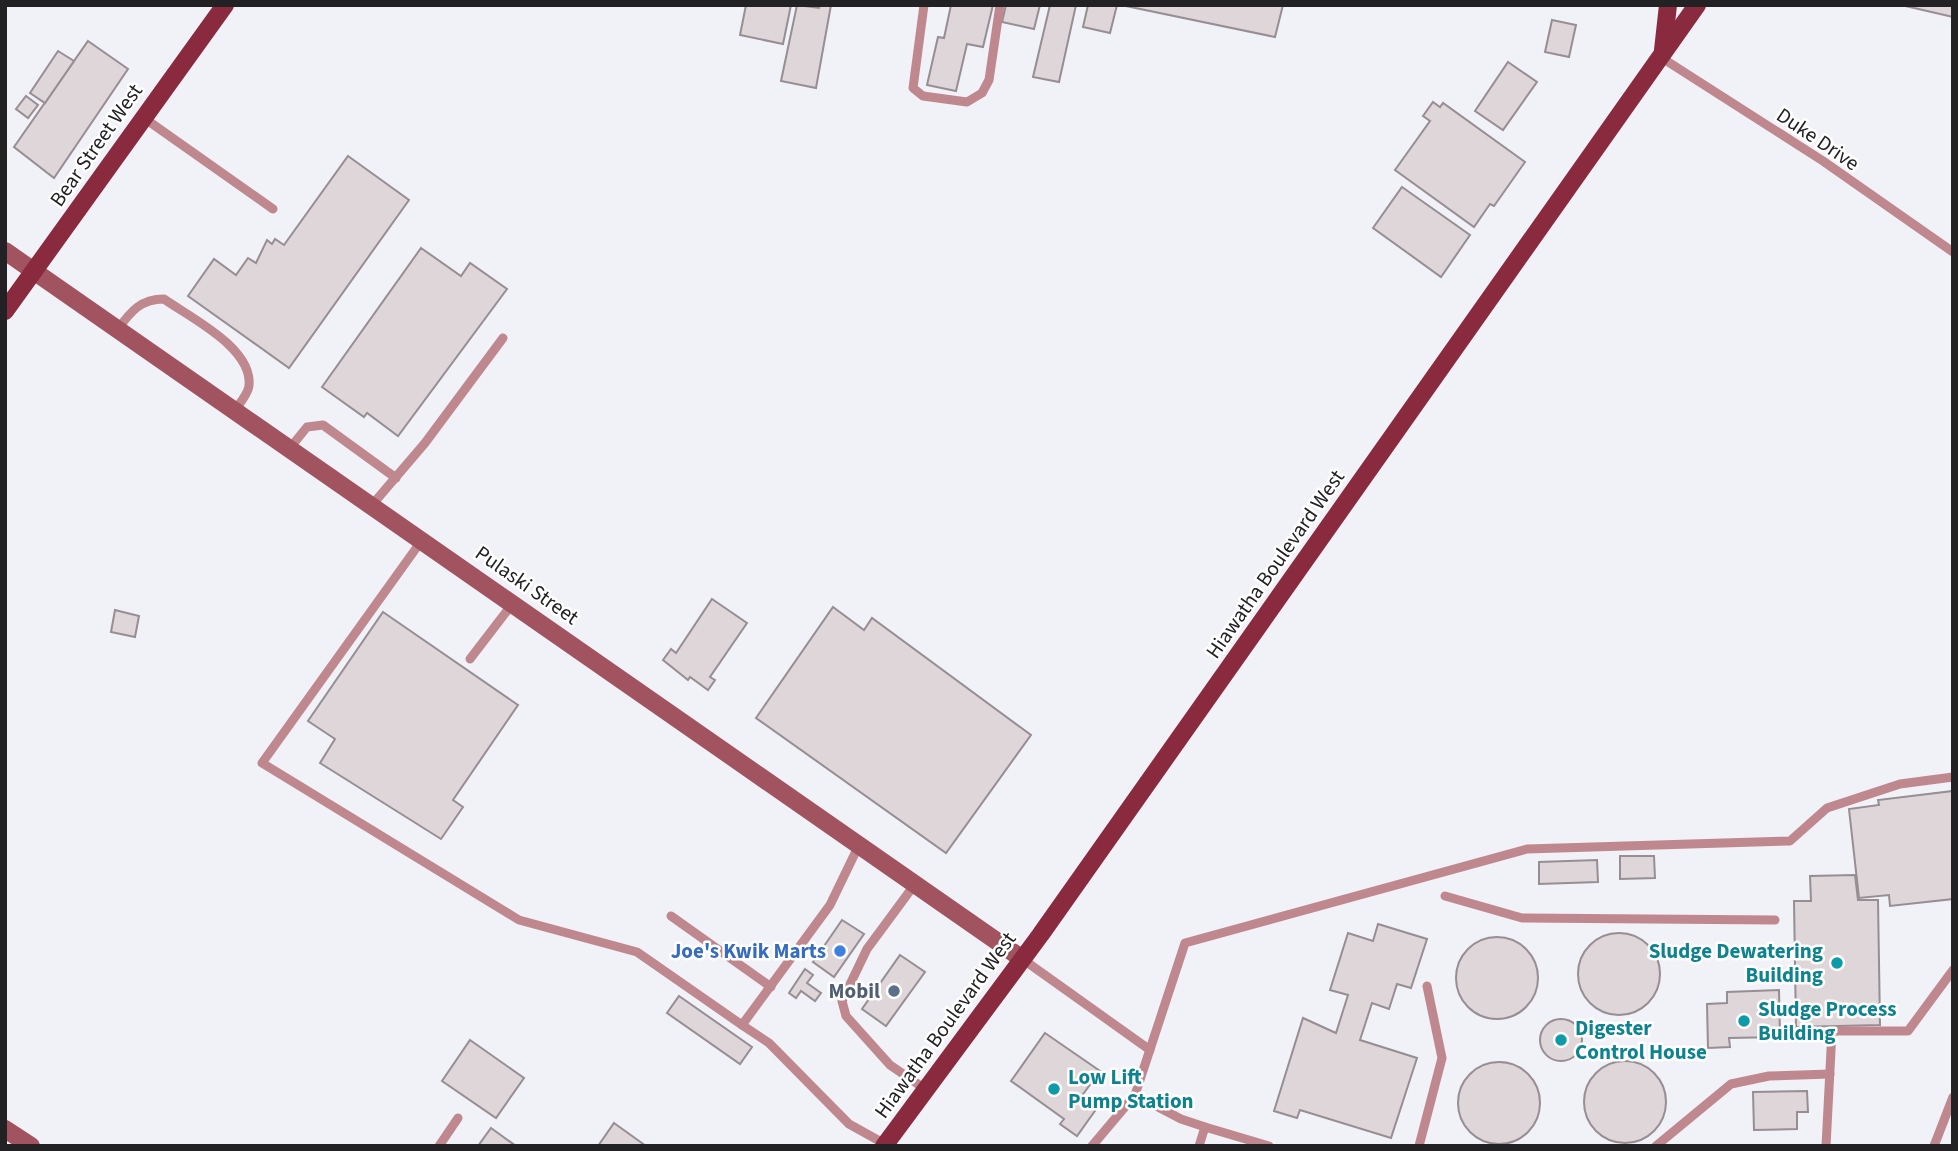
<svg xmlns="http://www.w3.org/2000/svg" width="1958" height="1151" font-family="'Source Sans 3',sans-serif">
  <rect width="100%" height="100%" fill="#f1f1f8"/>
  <g fill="#ded6d9" stroke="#968e92" stroke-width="2">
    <polygon points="746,5 791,5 783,44 740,35"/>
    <polygon points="797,5 819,8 820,5 831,5 816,88 781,81"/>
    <polygon points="951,5 993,5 983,47 967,44 956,91 927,85 938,37 944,38"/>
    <polygon points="1006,5 1040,5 1034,29 1002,22"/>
    <polygon points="1050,5 1076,5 1059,82 1033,77"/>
    <polygon points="1088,5 1117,5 1110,33 1083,27"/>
    <polygon points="1121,5 1283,5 1275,37"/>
    <polygon points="1901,5 1953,5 1953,17"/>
    <polygon points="1552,20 1576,25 1569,57 1545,52"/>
    <polygon points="88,41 128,69 54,178 14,147"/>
    <polygon points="58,51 74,61 45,103 30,93"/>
    <polygon points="1508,62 1537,82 1503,130 1475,111"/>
    <polygon points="26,96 38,105 28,118 16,109"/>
    <polygon points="1433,102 1440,107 1443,103 1525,162 1494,206 1490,204 1474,227 1395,170 1430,121 1423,116"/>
    <polygon points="348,156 409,200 289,368 188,296 214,259 236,275 248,258 256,263 267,240 272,244 275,239 284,245"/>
    <polygon points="1402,187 1470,235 1441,277 1373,228"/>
    <polygon points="421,248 461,276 470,263 507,289 398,436 367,413 364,417 322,387"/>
    <polygon points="712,599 747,623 710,677 715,680 708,690 690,677 688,680 663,660 671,649 676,653"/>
    <polygon points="833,607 864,630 872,618 1031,735 946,853 756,718"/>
    <polygon points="115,610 139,616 135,637 111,632"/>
    <polygon points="383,612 518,705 453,800 463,807 441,839 320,763 335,739 308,721"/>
    <polygon points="1953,791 1953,899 1890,906 1889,895 1859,898 1849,809 1879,805 1878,800"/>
    <polygon points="1620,856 1654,856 1655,878 1620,879"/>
    <polygon points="1597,860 1598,882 1539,884 1539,862"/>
    <polygon points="1855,875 1858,900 1878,900 1880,1025 1796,1027 1794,901 1811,901 1810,876"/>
    <polygon points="842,920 864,934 834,977 813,962"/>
    <polygon points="1378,924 1427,939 1411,988 1397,984 1389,1009 1372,1003 1360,1040 1417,1058 1391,1138 1300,1110 1297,1118 1274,1111 1303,1018 1336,1033 1348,995 1330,990 1348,933 1373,941"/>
    <circle cx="1619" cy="974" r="41"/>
    <circle cx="1497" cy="978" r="41"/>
    <polygon points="900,955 925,972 886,1026 862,1009"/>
    <polygon points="805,969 813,975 807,983 821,993 815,1001 801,991 796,998 789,993"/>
    <polygon points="1779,990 1780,1037 1729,1038 1730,1047 1708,1048 1707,1004 1727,1003 1727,992"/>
    <polygon points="679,996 752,1047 740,1064 667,1013"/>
    <circle cx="1561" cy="1040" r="21"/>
    <polygon points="1045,1033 1100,1071 1081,1097 1097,1108 1077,1136 1060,1124 1064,1119 1011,1081"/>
    <polygon points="470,1040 524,1078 496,1118 442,1081"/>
    <circle cx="1625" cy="1102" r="41"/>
    <circle cx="1499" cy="1103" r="41"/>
    <polygon points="1807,1091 1808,1112 1797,1112 1797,1129 1754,1130 1753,1092"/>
    <polygon points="614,1123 646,1146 598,1146"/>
    <polygon points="491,1128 516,1146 478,1146"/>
  </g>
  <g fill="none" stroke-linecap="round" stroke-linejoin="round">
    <g stroke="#bf888e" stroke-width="9">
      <polyline points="924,5 913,88 923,96 967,102 982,93 989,80 1000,5"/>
      <polyline points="1662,58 1823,161 1953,252"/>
      <polyline points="144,118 273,209"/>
      <path d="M118,329C131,311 141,299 164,299C191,318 253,348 249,386C248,394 240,403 235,410"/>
      <polyline points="290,448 307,427 323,425 396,478"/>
      <polyline points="372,505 425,443 503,338"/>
      <polyline points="422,540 262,763 519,920 637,952 742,1025"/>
      <polyline points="470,659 513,603"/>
      <polyline points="859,845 830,905 742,1025 769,1043 849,1124 885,1144"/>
      <polyline points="915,884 867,949 842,1001 846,1016 890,1065 925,1089"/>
      <polyline points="1445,896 1522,918 1775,920"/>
      <polyline points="671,916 771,987"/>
      <polyline points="1021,958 1150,1050"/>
      <polyline points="1205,1127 1269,1146"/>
      <polyline points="439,1146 458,1118"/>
      <polyline points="1092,1146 1135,1095"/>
      <polyline points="1199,1146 1205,1127 1181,1119 1135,1095 1185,943 1527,849 1790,841 1827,808 1900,784 1953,777"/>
      <polyline points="1419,1146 1442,1058 1427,986"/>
      <polyline points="1656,1146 1731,1084 1769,1076 1830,1074"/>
      <polyline points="1826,1146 1832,1031 1908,1031 1953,970"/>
      <polyline points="1934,1146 1953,1097"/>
    </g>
    <g stroke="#a1535f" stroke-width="18">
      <polyline points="5,251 1021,958"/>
      <polyline points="5,1129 31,1146"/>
    </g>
    <g stroke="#892a3e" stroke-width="18">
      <polyline points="1663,50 1668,5"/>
      <polyline points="5,311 225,5"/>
      <polyline points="884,1146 1041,934 1697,5"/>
    </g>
  </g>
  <circle fill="#3f7fe0" stroke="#fff" stroke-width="2.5" cx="840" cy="951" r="7"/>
  <g fill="#0f9aa8" stroke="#fff" stroke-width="2.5">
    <circle cx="1837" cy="963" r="7"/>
    <circle cx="1744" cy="1021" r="7"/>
    <circle cx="1561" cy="1040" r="7"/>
    <circle cx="1054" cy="1089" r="7"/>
  </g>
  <circle fill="#5c6f8a" stroke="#fff" stroke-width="2.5" cx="894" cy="991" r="7"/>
  <g text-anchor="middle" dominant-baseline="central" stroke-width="5" stroke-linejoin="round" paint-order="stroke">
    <g font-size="21" fill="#222225" stroke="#fff">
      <text transform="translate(1818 139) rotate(34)">Duke Drive</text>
      <text transform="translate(96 145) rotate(-55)">Bear Street West</text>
      <text transform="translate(1275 564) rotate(-55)">Hiawatha Boulevard West</text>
      <text transform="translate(527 585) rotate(35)">Pulaski Street</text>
      <text transform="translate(945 1025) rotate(-54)">Hiawatha Boulevard West</text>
    </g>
    <g font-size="21" font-weight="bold" fill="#366cbe" stroke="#fff" text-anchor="end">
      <text x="826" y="951">Joe's Kwik Marts</text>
    </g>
    <g font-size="21" font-weight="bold" fill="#0d838f" stroke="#fff" text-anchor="start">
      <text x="1823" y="951" text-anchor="end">Sludge Dewatering<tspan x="1823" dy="24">Building</tspan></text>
      <text x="1758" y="1009">Sludge Process<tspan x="1758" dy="24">Building</tspan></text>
      <text x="1575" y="1028">Digester<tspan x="1575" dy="24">Control House</tspan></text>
      <text x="1068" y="1077">Low Lift<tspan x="1068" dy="24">Pump Station</tspan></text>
    </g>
    <g font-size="21" font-weight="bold" fill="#4e5e75" stroke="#fff" text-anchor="end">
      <text x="880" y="991">Mobil</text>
    </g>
  </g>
  <rect width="1958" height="1151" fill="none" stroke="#222225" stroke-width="14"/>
</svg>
